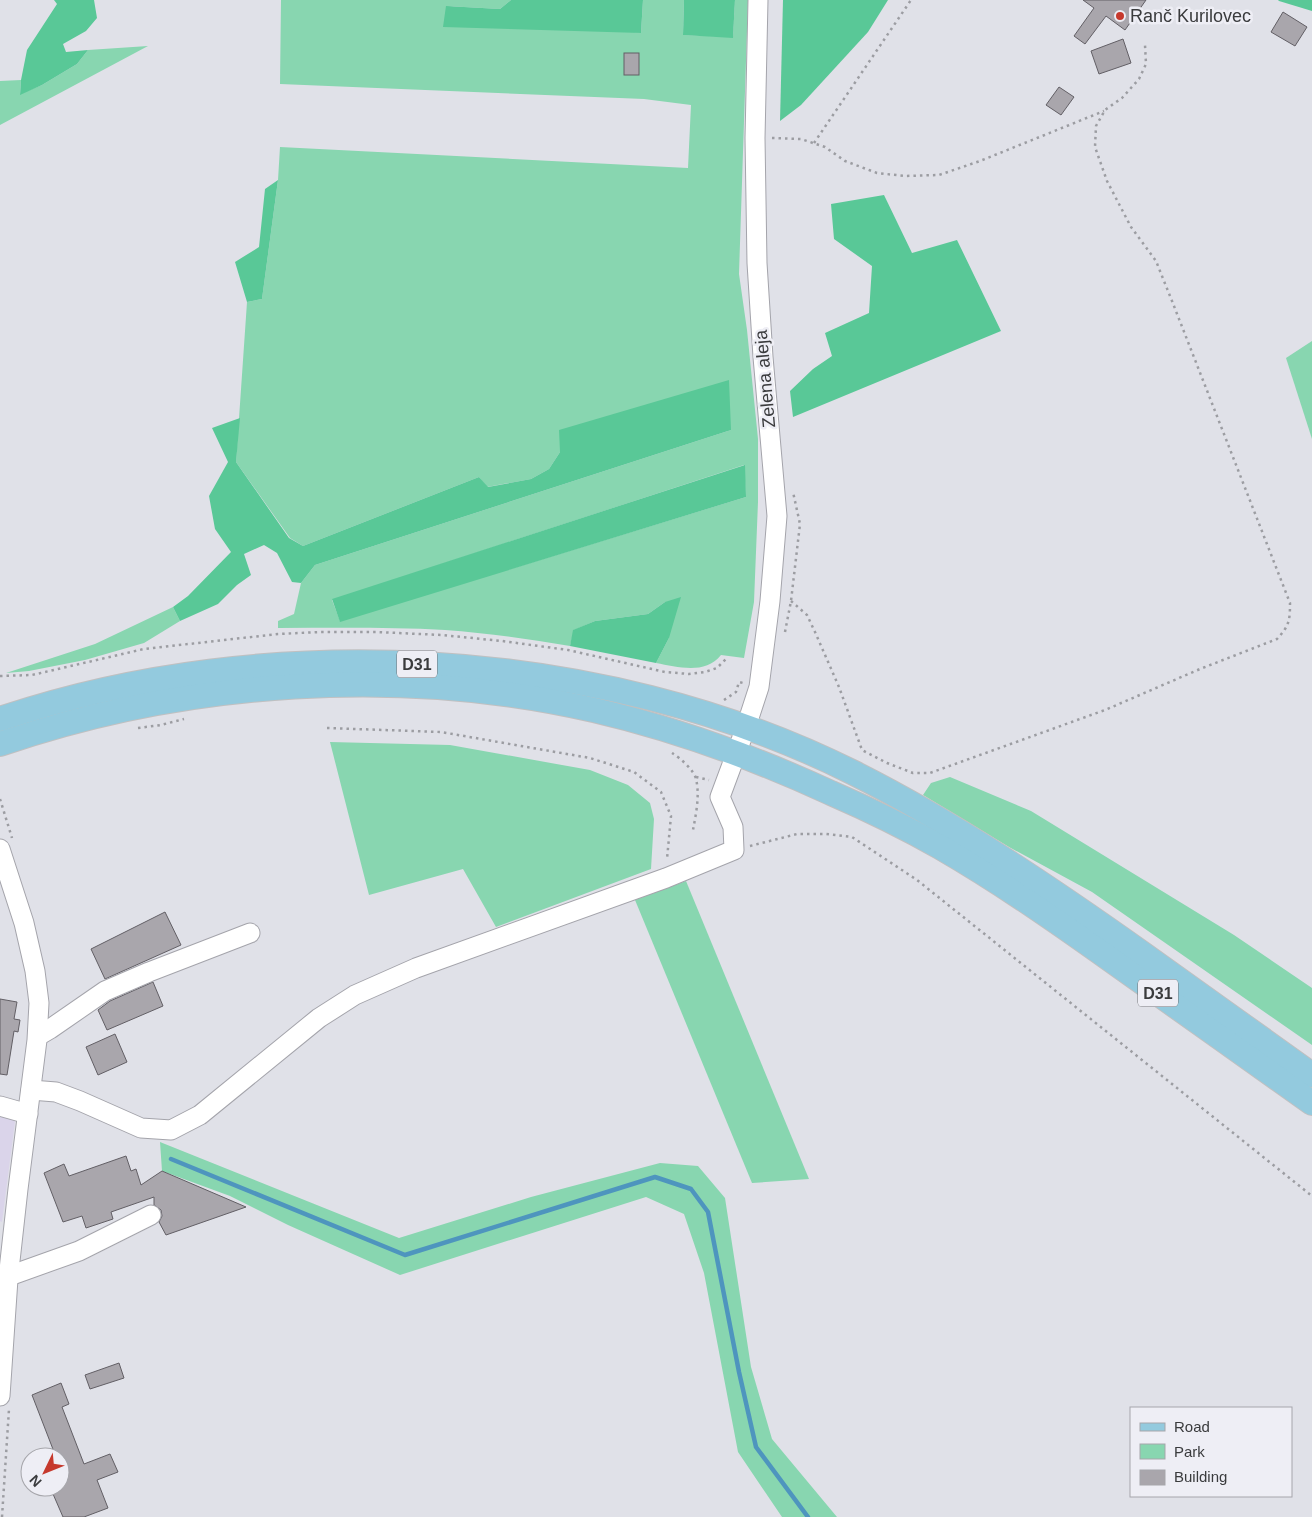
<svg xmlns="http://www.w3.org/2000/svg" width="1312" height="1517" font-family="Helvetica,sans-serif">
  <rect width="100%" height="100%" fill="#e0e1e8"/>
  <polygon fill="#dad4ea" points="0,1102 17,1106 2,1222 0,1221"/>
  <g fill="#88d6b0" fill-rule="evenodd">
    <path d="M281,0H511L500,9L446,6L641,33L643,0H684L683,35L733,37L735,0H748L739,274L747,330L758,439V502L754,602L744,658L721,655C705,675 678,667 656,663L669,638L665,602L648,614L595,621L574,630L570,646C529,639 487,633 445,630C390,627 334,628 278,628V621L294,614L301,583L315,565L731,430L560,452L549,469L531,479L487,487L479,477L303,546L290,538L236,462L247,302L262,299L278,180L280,147L688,168L691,105L644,99L280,84ZM744,465L746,497L340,621L332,600Z"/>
    <polygon points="148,46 0,125 0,81 21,80 20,94 42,85 77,64 88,50"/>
    <polygon points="1312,341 1312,439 1286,358"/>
    <polygon points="173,607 180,621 144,643 85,660 29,671 6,673 95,644"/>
    <polygon points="330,742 450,745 590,770 628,785 650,803 654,819 651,869 496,927 463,869 369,895"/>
    <polygon points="950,777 1031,811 1234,935 1312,988 1312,1045 1092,892 1009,847 923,795 931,783"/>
    <polygon points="686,881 809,1179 752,1183 635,900"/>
    <polygon points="160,1142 399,1238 531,1197 660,1163 698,1166 725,1198 751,1367 772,1439 837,1517 782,1517 738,1452 704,1273 684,1214 646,1197 400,1275 288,1225 230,1196 162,1171"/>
  </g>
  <g fill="#59c897">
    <polygon points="54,0 94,0 97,18 86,31 63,44 66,52 88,50 77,64 42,85 20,95 21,80 27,50 57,4"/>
    <polygon points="511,0 643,0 641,33 443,27 446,6 500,9"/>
    <polygon points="684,0 735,0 733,38 683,35"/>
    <polygon points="783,0 888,0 868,32 801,105 780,121"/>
    <polygon points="1278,0 1312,0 1312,11 1279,1"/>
    <polygon points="278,180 262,299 247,302 235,262 259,247 265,189"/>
    <polygon points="884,195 912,253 957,240 1001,331 793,417 790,391 813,369 832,356 825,333 869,313 872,266 834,239 831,204"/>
    <polygon points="729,380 731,430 315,565 301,583 292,582 277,553 264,545 244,554 251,575 237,585 218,604 180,621 173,607 188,596 231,552 215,529 209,496 228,462 212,428 240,418 236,462 289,538 303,546 479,477 488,487 531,479 549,469 560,452 559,430"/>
    <polygon points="745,465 746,497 340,622 332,599"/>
    <polygon points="681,597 669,638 656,663 570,646 573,630 595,621 648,614 665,602"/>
  </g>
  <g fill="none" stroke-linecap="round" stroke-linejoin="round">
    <polyline stroke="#4e95be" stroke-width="4.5" points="171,1159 405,1255 655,1177 691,1189 708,1212 739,1372 756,1447 808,1517"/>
  </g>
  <g fill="#a9a6ac" stroke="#625f65">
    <polygon points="1083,0 1146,0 1125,30 1106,16 1085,44 1074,36 1094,8"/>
    <polygon points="1283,12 1307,27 1295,46 1271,32"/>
    <polygon points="1123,39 1131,63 1099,74 1091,51"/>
    <rect x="624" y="53" width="15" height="22"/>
    <polygon points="1059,87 1074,97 1061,115 1046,105"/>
    <polygon points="165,912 181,945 105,979 91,949"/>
    <polygon points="153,982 163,1006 107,1030 98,1010 110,1001"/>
    <polygon points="0,999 17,1002 14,1019 20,1020 18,1032 14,1031 7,1075 0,1074"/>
    <polygon points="115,1034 127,1062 98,1075 86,1047"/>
    <polygon points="126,1156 131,1171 136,1169 141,1185 162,1171 246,1207 166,1235 159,1222 162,1216 161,1210 154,1205 154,1197 111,1212 113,1219 86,1228 82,1216 63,1222 44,1173 64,1164 69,1176"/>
    <polygon points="119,1363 124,1378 90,1389 85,1375"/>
    <polygon points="61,1383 69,1404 62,1407 84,1464 110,1454 118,1472 97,1480 108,1508 84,1517 63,1517 50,1487 60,1487 60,1477 64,1475 60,1466 60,1457 56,1457 32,1395"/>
  </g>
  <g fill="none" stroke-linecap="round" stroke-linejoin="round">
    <g stroke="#a4a4ab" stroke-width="21">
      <g id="minor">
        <polyline points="0,849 24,923 35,971 39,1003 37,1040 18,1189 8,1279 0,1396"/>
        <polyline points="38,1036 50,1029 105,991 149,972 250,933"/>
        <polyline points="31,1090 56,1092 80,1101 141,1128 171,1130 200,1115 319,1018 355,995 416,968 666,878 734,850 733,827 720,797 746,727 759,687 770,601 777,516 763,357 757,263 755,138 758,0"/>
        <polyline points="0,1106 28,1114"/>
        <polyline points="9,1276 79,1251 151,1215"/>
      </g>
    </g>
    <g stroke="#c0c0c1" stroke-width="26">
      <g id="major">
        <path d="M0,719C266,629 600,646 852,772C954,823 1050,888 1143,954C1199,994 1256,1035 1312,1075"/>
        <path d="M0,744C186,680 402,666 594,710C676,729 755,758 831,793C868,809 905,827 940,847C1004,884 1065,927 1125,970C1187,1014 1250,1059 1312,1103"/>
      </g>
    </g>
    <g stroke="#9c9da2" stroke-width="2.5" stroke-dasharray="2.5 4" stroke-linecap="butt">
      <polyline points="772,138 801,139 825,147 845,161 877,173 905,176 939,175 980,161 1104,111"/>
      <polyline points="814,143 911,0"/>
      <path d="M791,601L807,615L815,632L839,687L862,750L887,763L913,773H930L1105,710L1200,669L1277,639C1289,626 1290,621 1290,603L1172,301L1156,261L1131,227L1107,181L1095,147L1096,126L1105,110L1122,98L1139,79L1146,64L1145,45"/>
      <polyline points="785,632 791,601 800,524 793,492"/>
      <polyline points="0,676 32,675 144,649 278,634 320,632 376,632 442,635 502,641 568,650 665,672 689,674 705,672 717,668 726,659"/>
      <polyline points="724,700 736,692 739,682 743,683"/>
      <polyline points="138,728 161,725 184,719"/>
      <polyline points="327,728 441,732 590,758 634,772 661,792 671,816 667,859"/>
      <path d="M672,753C680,758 694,770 696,779C700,795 696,814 693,830"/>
      <polyline points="696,777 709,780"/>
      <polyline points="0,799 12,838"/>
      <polyline points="750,846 797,834 826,834 852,837 917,880 1312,1196"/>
      <polyline points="2,1517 9,1409"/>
    </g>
    <use href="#minor" stroke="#fff" stroke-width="19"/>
    <use href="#major" stroke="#93cade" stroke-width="24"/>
  </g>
  <circle fill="#c6392d" stroke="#eeeef5" stroke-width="2" cx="1120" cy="16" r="5"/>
  <g text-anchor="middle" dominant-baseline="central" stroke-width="5" stroke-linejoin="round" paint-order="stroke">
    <g fill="#eeeef5" stroke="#707174" stroke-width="1">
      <rect x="397" y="650.5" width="40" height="27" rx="4"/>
      <rect x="1138" y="979.5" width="40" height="27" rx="4"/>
    </g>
    <g font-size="16" font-weight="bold" fill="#3a3b3d">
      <text x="417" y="664">D31</text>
      <text x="1158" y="993">D31</text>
    </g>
    <g font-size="18" fill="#3a3b3d" stroke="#eeeef5" text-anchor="start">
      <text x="1130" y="16">Ranč Kurilovec</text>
    </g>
    <g font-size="18" fill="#3a3b3d" stroke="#eeeef5">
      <text transform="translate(765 379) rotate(-95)">Zelena aleja</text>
    </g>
  </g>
  <rect x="1130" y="1407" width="162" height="90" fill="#eeeef5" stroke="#a6a6ab"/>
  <rect x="1140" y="1423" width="25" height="8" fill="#93cade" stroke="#a6a6ab"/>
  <text x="1174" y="1432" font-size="15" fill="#3a3b3d">Road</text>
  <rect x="1140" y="1444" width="25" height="15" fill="#88d6b0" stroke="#a6a6ab"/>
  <text x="1174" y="1457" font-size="15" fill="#3a3b3d">Park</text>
  <rect x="1140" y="1470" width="25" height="15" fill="#a9a6ac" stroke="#a6a6ab"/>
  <text x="1174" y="1482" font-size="15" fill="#3a3b3d">Building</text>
  <g transform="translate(45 1472) rotate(227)"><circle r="24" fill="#eeeef5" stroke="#a6a6ab"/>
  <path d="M0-4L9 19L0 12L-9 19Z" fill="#c6392d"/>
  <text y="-8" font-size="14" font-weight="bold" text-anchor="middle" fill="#3a3b3d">N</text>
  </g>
</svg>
